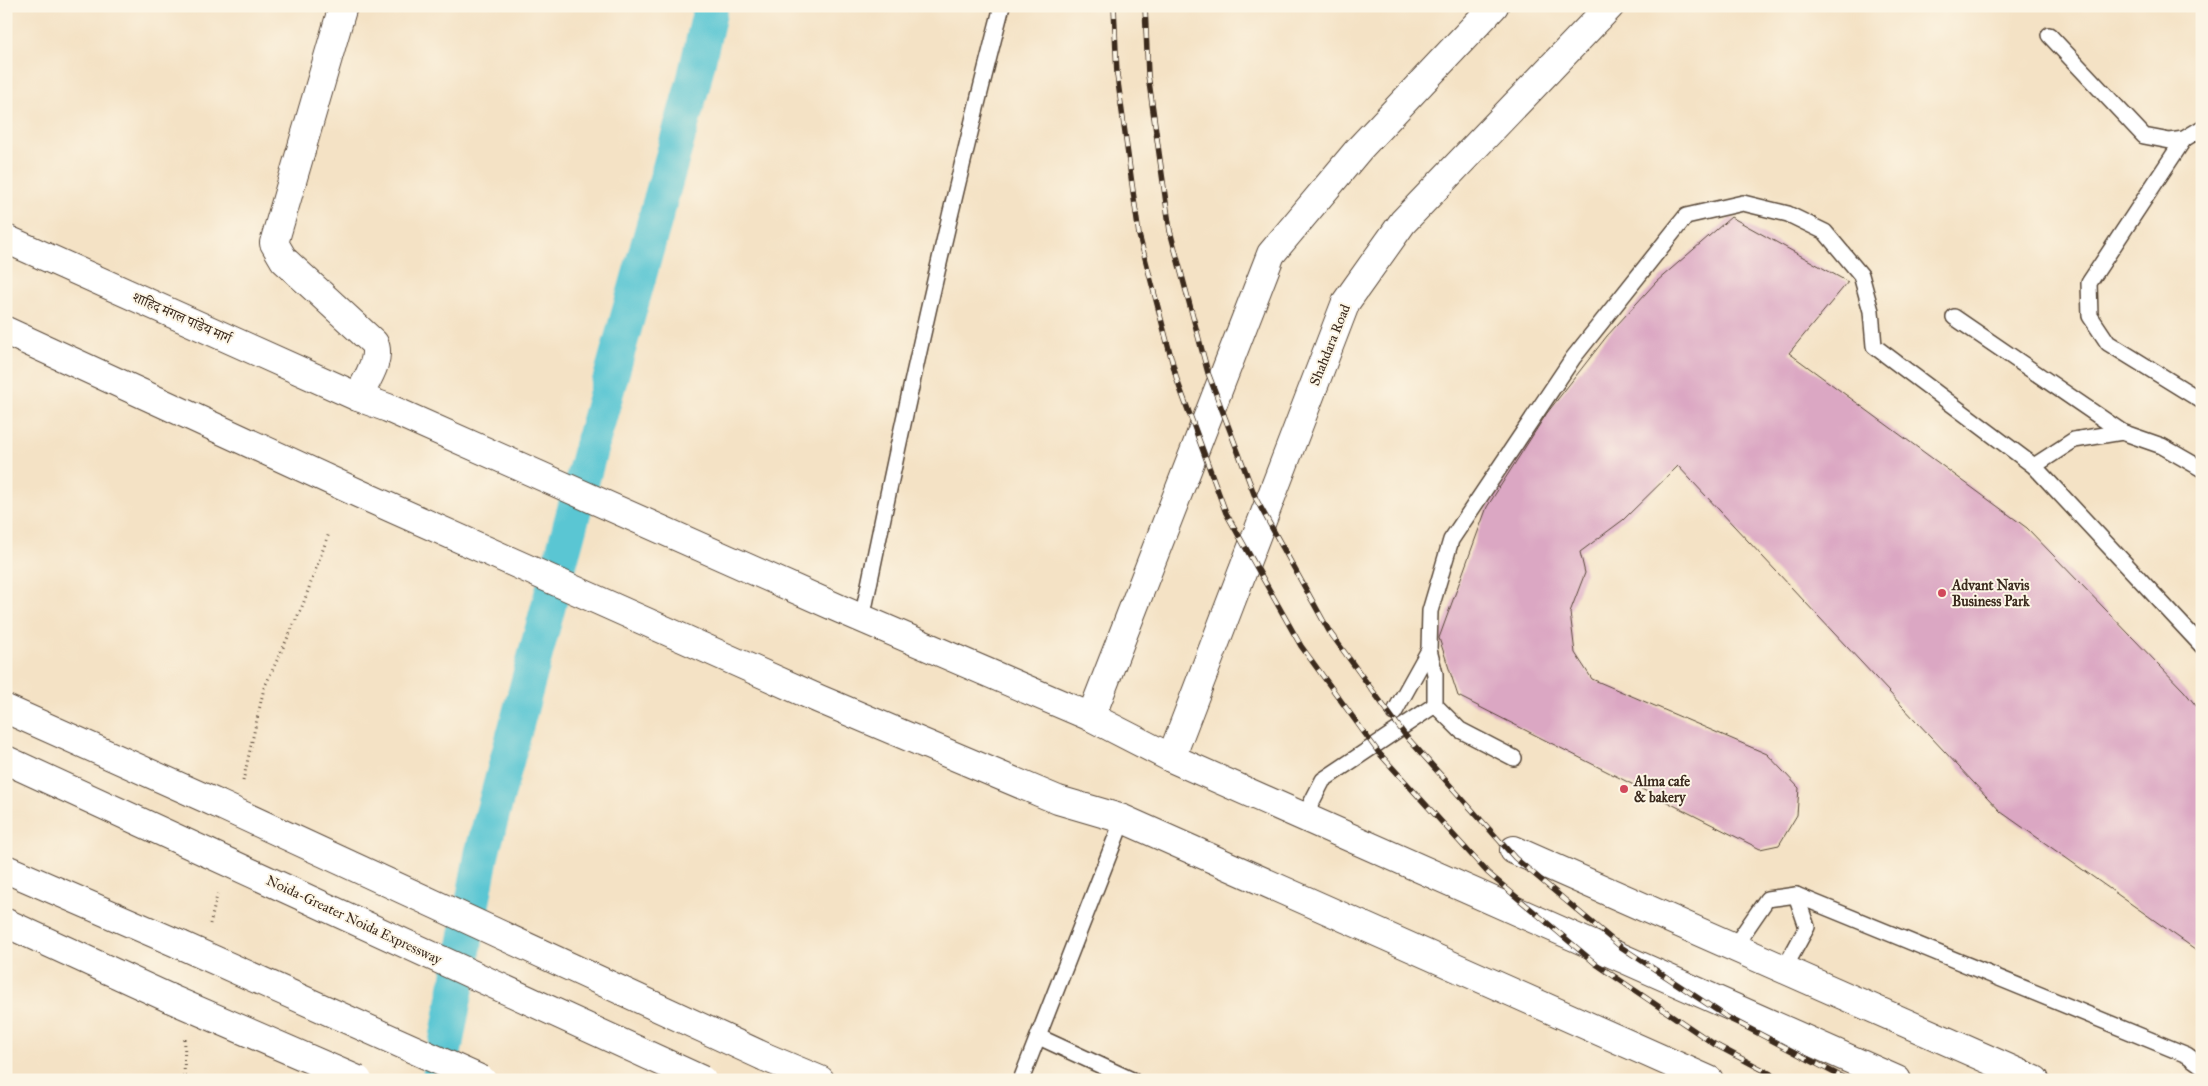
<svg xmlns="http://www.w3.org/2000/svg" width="2208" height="1086" font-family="'IM FELL Great Primer','Noto Serif Devanagari',serif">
  <rect width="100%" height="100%" fill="#fcf5e5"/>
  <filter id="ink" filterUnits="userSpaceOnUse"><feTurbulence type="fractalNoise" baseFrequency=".02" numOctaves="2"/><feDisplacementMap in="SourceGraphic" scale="10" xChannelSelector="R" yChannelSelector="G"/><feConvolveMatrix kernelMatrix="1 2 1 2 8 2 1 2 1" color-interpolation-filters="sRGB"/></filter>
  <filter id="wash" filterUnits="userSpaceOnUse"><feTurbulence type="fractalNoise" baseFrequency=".0096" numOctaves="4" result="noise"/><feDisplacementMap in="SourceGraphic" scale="20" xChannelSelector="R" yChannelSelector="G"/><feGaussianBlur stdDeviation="1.12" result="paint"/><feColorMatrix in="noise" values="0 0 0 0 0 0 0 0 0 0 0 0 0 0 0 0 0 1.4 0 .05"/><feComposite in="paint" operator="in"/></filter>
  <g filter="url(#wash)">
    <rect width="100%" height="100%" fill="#f4e2c5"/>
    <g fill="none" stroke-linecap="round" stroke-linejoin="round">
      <polyline stroke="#5ac6d3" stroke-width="35" points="439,1080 482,853 592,444 693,84 711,6"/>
    </g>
    <g id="blocks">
      <polygon fill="#dba7c3" points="1731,217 1848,282 1789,353 2027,528 2184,691 2202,713 2202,954 2001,812 1678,466 1623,520 1580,552 1585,573 1570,612 1575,653 1592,679 1767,754 1799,788 1797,815 1779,845 1760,849 1458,696 1439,638 1487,507 1547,413 1607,336 1656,282"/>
    </g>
  </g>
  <g filter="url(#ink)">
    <use href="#blocks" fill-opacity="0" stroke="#574637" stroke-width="1"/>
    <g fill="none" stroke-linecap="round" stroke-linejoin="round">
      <g stroke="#574637" stroke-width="18">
        <g id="lane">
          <polyline points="2049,35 2144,136 2170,141 2184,139 2202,128"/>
          <polyline points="2184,139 2089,283 2090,316 2108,343 2202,401"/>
          <polyline points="1954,317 2122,432"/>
          <polyline points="2034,466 2074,440 2122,432 2162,446 2202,469"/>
          <path d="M862,619C904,413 949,209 1002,6"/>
          <polyline points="1394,713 1429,650"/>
          <polyline points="1514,758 1460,730 1435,705 1435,674 1429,650 1430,611 1451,540 1573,358 1686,216 1743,203 1788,214 1825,232 1861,275 1871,311 1874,346 2034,466 2202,646"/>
          <polyline points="1304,817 1323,780 1435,705"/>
          <polyline points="1796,895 2187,1055 2202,1066"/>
          <polyline points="1734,947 1767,899 1796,895 1807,927 1784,969"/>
          <polyline points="1039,1037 1132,1080"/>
          <polyline points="1021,1080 1123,819"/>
        </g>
      </g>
      <g stroke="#574637" stroke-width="30">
        <polyline id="street" points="1514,850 2035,1080"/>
      </g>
      <g stroke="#574637" stroke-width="30">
        <g id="secondary">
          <path d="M343,6L274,243L284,260L374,343C382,359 365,382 358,397"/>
          <polyline points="6,239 358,397 388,408 840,609 1091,717 1171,758 1897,1080"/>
          <polyline points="6,331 360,494 819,699 1058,800 1123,819 1709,1080"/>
          <polyline points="6,709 216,803"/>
          <polyline points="1091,717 1271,254 1359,149 1494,6"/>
          <polyline points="1171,758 1346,302 1403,222 1610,6"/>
          <polyline points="6,923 169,998"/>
          <polyline points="765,1057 820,1080"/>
        </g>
      </g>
      <g stroke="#574637" stroke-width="30">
        <g id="highway">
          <polyline points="6,760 208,853"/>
          <polyline points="6,869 181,945"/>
        </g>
      </g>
      <g stroke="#574637" stroke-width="3" stroke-dasharray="1 4" stroke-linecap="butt">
        <polyline points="243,781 264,688 302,607 329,533"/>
        <polyline points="210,924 218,892"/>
        <polyline points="184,1080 185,1038"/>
      </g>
      <use href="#lane" stroke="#fff" stroke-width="15"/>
      <use href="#street" stroke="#fff" stroke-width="28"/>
      <use href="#secondary" stroke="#fff" stroke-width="28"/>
      <use href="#highway" stroke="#fff" stroke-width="28"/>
      <g stroke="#3b2a1e" stroke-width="5.5">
        <g id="rail">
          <polyline points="1114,6 1117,75 1139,235 1177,380 1226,513 1301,646 1379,753 1488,873 1596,964 1714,1044 1782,1080"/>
          <polyline points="1145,6 1148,75 1170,231 1208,373 1256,499 1329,631 1405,735 1515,858 1621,947 1727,1017 1848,1080"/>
        </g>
      </g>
      <use href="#rail" stroke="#fcf5e5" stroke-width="4" stroke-dasharray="11" stroke-linecap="butt"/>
      <g stroke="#574637" stroke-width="30" stroke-linecap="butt">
        <g id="secondary-bridge">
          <polyline points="216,803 765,1057"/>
          <polyline points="169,998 358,1080"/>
        </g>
      </g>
      <g stroke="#574637" stroke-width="30" stroke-linecap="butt">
        <g id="highway-bridge">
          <polyline points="208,853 702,1080"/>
          <polyline points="181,945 482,1080"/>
        </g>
      </g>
      <use href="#secondary-bridge" stroke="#fff" stroke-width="28"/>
      <use href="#highway-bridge" stroke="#fff" stroke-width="28"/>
    </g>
  </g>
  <g fill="#d1495b" stroke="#fcf5e5" stroke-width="2">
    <circle cx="1942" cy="593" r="5"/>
    <circle cx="1624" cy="789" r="5"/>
  </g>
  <g text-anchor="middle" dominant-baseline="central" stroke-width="4" stroke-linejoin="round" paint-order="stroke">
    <g font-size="14" fill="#3b2a1e" stroke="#fcf5e5">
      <text transform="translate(182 318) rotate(24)">शाहिद मंगल पांडेय मार्ग</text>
      <text transform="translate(1330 345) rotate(-68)">Shahdara Road</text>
      <text transform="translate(354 920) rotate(25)">Noida-Greater Noida Expressway</text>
    </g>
    <g font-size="14" font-weight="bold" fill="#3b2a1e" stroke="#fcf5e5" text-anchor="start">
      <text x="1952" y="585">Advant Navis<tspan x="1952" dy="16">Business Park</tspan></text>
      <text x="1634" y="781">Alma cafe<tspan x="1634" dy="16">&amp; bakery</tspan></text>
    </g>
  </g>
  <rect width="2208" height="1086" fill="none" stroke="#fcf5e5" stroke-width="25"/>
</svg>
